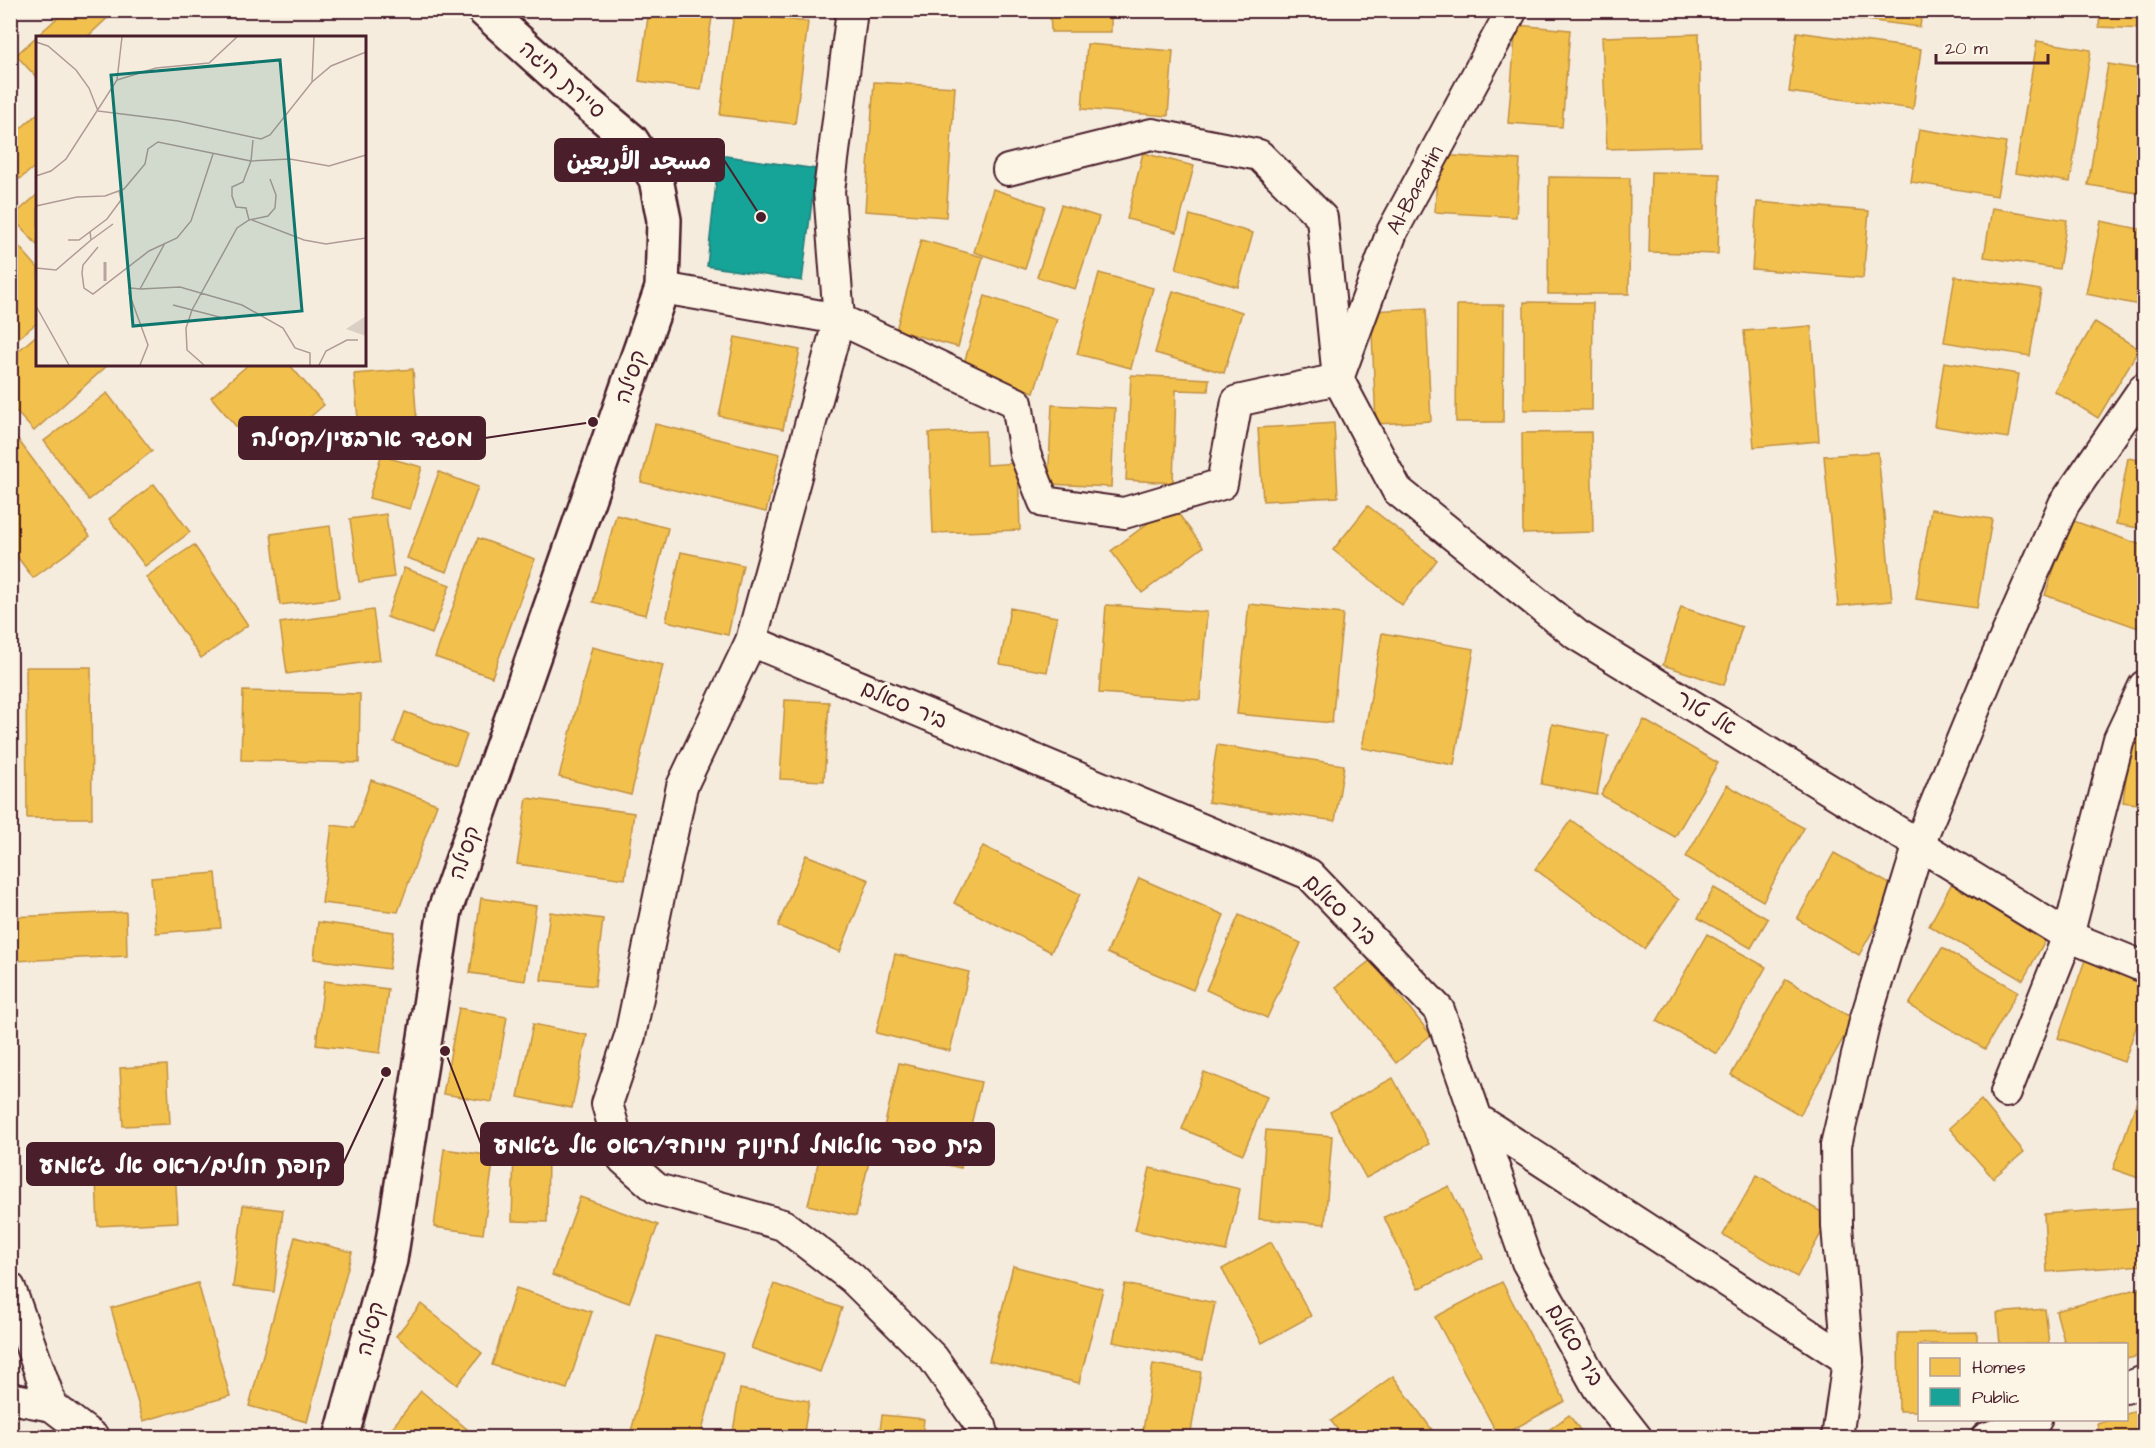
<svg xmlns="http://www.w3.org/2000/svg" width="2155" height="1448" font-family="'Architects Daughter','Playpen Sans Arabic','Playpen Sans Hebrew',sans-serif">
  <rect width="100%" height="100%" fill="#f5ecde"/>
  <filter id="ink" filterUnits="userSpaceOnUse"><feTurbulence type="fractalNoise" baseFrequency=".0167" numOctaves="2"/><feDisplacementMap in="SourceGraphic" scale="12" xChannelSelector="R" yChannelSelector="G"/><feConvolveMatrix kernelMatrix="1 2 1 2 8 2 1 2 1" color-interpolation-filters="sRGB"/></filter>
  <g filter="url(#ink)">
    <g fill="#f2c14e" stroke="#c09044" stroke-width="1.5">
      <polygon points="66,10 115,11 86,38 38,38 38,79 16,55"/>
      <polygon points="649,10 670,10 712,17 701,90 639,81"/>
      <polygon points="1050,10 1111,10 1111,32 1051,32"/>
      <polygon points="1844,10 1922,10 1920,27 1843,17"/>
      <polygon points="2100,10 2144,10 2144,29 2099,27"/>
      <polygon points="734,13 808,22 795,124 720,115"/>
      <polygon points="1516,25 1570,30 1562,127 1508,123"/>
      <polygon points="1797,32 1921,49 1913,109 1789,92"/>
      <polygon points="1699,34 1701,146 1607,149 1602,37"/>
      <polygon points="2037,41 2091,50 2070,182 2015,173"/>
      <polygon points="1087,44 1173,51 1168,116 1082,109"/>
      <polygon points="2108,64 2144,70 2144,194 2088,185"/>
      <polygon points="874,82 955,87 946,217 865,211"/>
      <polygon points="38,113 38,164 20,179 10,169 10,138"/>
      <polygon points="1919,129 2006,143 1997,196 1911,182"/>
      <polygon points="1143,153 1194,166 1177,232 1127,219"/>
      <polygon points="1438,155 1520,160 1516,217 1435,212"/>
      <polygon points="1651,172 1720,174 1718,254 1649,252"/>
      <polygon points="1549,177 1630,178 1629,294 1548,294"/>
      <polygon points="993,189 1045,206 1025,269 974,252"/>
      <polygon points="38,194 38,246 12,217"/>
      <polygon points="1757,202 1869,211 1863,278 1752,269"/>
      <polygon points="1061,205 1099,217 1075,289 1037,277"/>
      <polygon points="1992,208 2067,220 2059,269 1984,257"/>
      <polygon points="1190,215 1253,233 1238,287 1176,269"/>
      <polygon points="2101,221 2144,230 2144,306 2086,294"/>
      <polygon points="921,240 983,257 958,347 896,330"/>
      <polygon points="15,242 38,268 38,322 10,345 10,246"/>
      <polygon points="1099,273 1153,288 1131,368 1077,354"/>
      <polygon points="1955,276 2041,290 2030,356 1944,342"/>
      <polygon points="1173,291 1242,312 1224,373 1155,353"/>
      <polygon points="985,296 1057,319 1034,392 962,369"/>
      <polygon points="1524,302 1593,303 1592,410 1524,410"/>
      <polygon points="1457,305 1504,305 1503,422 1456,422"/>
      <polygon points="1426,308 1431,421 1376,424 1371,311"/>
      <polygon points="2095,322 2139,349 2098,418 2054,391"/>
      <polygon points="1811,326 1819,441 1754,447 1744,331"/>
      <polygon points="38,334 38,364 109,364 34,431 10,405 10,358"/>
      <polygon points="735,337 800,350 783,429 719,416"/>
      <polygon points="1944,362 2019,374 2008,438 1934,426"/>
      <polygon points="249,364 289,364 324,405 263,458 211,397"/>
      <polygon points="413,369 417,425 359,430 354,374"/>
      <polygon points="1131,375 1209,379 1208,391 1176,390 1173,483 1126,480"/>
      <polygon points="107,393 152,451 89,500 44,441"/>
      <polygon points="1052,405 1115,408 1111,487 1048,484"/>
      <polygon points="1334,423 1338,497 1263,501 1258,428"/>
      <polygon points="655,424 780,454 766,512 641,482"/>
      <polygon points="10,429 90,536 33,578 10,547"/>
      <polygon points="985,431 986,465 1018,463 1020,530 933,533 929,433"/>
      <polygon points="1591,432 1593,532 1523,534 1522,433"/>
      <polygon points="1878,452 1892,601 1838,606 1824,456"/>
      <polygon points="381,456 422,467 410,509 369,498"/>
      <polygon points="2128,458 2144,461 2144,529 2116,524"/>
      <polygon points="439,472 478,487 447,572 407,558"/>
      <polygon points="154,484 190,532 145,566 109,519"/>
      <polygon points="1172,505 1203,547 1142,593 1111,551"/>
      <polygon points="1368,506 1437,560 1402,605 1333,550"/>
      <polygon points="1931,509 1992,519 1977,608 1916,599"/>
      <polygon points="386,514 394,577 359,582 350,519"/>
      <polygon points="616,515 668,528 646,615 593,602"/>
      <polygon points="2071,520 2144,546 2144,630 2045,595"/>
      <polygon points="330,526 339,598 280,605 271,534"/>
      <polygon points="478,538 535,559 492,677 435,657"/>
      <polygon points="194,545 248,625 201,658 146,577"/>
      <polygon points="681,552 743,565 728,635 666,621"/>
      <polygon points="404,568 450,585 432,634 387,617"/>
      <polygon points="1249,604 1343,614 1332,723 1237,714"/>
      <polygon points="1106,605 1207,612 1200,700 1099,693"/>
      <polygon points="1681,607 1742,627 1724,685 1663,665"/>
      <polygon points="1010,608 1057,617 1047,672 1000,664"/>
      <polygon points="373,610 380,660 287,674 280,623"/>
      <polygon points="1382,633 1474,649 1454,765 1362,748"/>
      <polygon points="592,647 663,665 631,795 559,777"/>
      <polygon points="26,667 91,667 92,818 27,818"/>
      <polygon points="243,691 360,694 359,763 241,760"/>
      <polygon points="785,700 829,702 824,781 780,779"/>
      <polygon points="405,712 467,735 456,765 394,742"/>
      <polygon points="2133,719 2144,720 2144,805 2123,802"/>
      <polygon points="1644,720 1718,763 1675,837 1601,795"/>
      <polygon points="1552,724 1608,735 1597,795 1541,784"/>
      <polygon points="1217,745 1344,765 1335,821 1208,802"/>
      <polygon points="371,780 437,804 398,912 322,903 332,825 354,828"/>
      <polygon points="1727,785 1804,828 1763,901 1686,857"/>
      <polygon points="527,798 634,813 625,879 517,864"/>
      <polygon points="1571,820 1679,900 1644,949 1535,869"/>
      <polygon points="983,846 1080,894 1051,952 954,903"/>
      <polygon points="1834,853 1897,888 1859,955 1797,919"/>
      <polygon points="806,855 869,880 840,952 778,926"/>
      <polygon points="216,873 221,928 156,933 151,878"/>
      <polygon points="1139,878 1224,915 1193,990 1107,953"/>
      <polygon points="1952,883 2047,937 2023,980 1929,926"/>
      <polygon points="1714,888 1768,919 1751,948 1698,918"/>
      <polygon points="481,898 536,906 525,981 470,973"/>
      <polygon points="126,912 127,956 13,961 11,917"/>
      <polygon points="550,912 603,919 595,986 541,980"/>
      <polygon points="1239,915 1301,943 1267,1018 1206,990"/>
      <polygon points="318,922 394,932 389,969 314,959"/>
      <polygon points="1707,934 1766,967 1717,1054 1657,1021"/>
      <polygon points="1942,948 2018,991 1985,1049 1909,1005"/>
      <polygon points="895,954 969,972 950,1051 876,1033"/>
      <polygon points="1371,960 1431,1035 1396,1063 1336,987"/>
      <polygon points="2085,960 2144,981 2144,1004 2124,1062 2058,1038"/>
      <polygon points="1786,979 1854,1019 1800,1115 1731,1075"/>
      <polygon points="324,981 388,989 380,1053 316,1045"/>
      <polygon points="459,1008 507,1017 492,1102 443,1094"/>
      <polygon points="533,1024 587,1035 572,1108 518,1097"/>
      <polygon points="899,1063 981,1082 961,1168 879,1149"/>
      <polygon points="167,1065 170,1124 123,1126 120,1068"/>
      <polygon points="1204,1072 1267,1097 1243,1154 1182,1129"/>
      <polygon points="1393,1078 1429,1144 1366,1178 1330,1112"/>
      <polygon points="2140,1092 2144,1094 2144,1180 2113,1169"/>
      <polygon points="1981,1100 2024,1152 1993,1178 1949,1128"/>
      <polygon points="1266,1130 1332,1136 1325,1224 1259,1219"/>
      <polygon points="824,1138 872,1149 856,1216 808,1205"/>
      <polygon points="444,1149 494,1156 483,1234 434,1227"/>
      <polygon points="174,1151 178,1222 98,1226 95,1155"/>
      <polygon points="514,1151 548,1152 547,1222 512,1221"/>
      <polygon points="1150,1168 1240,1189 1226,1251 1135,1230"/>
      <polygon points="1757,1175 1830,1217 1797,1277 1723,1235"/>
      <polygon points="1449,1186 1483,1258 1418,1289 1384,1217"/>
      <polygon points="580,1197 658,1225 629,1303 552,1275"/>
      <polygon points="243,1205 283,1210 274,1292 233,1287"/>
      <polygon points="2144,1207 2144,1265 2047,1272 2044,1214"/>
      <polygon points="295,1237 352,1252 307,1422 249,1406"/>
      <polygon points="1271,1242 1311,1316 1262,1343 1222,1269"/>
      <polygon points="1013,1266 1103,1289 1079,1383 989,1361"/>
      <polygon points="1502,1282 1565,1401 1499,1437 1435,1317"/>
      <polygon points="198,1283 230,1396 143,1421 111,1308"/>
      <polygon points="774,1284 842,1308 820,1372 751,1348"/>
      <polygon points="1125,1284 1215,1303 1203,1360 1113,1342"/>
      <polygon points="2144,1287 2144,1355 2126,1359 2126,1344 2065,1344 2056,1311"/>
      <polygon points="516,1288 592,1312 567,1389 492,1365"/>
      <polygon points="421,1304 482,1353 457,1385 396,1336"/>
      <polygon points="2045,1309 2049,1344 2000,1344 1997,1313"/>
      <polygon points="1977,1332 1977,1344 1920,1344 1920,1411 1899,1411 1898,1333"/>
      <polygon points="657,1336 723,1353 700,1438 638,1438 630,1435"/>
      <polygon points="1153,1364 1201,1372 1190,1438 1142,1438"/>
      <polygon points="1393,1376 1438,1438 1344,1438 1331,1421"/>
      <polygon points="740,1389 809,1401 803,1438 732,1438"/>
      <polygon points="421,1391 478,1438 384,1438"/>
      <polygon points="2144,1409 2144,1438 2101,1438 2097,1424 2111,1420 2126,1420 2126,1414"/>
      <polygon points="882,1415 924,1419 922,1438 879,1438"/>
      <polygon points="1569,1415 1586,1438 1538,1438"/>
      <polygon points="247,1431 299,1438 246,1438"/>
    </g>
    <polygon fill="#17a398" stroke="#267b77" stroke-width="1.5" points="719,155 816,169 802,281 707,266"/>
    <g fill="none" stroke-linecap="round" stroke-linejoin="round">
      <g stroke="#4a1f2b" stroke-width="34">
        <g id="minor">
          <polyline points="852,10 829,191 839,319 1017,403 1025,454 1044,502 1124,513 1222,484 1237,401 1338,379"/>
          <polyline points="1008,170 1152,134 1259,155 1322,218 1338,379 1397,490 1577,635 2068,936 2144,967"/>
          <polyline points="662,288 839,319 751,641 682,786 630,1036 607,1104 623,1159 657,1189 783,1225 852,1278 933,1358 981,1426 984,1438"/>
          <polyline points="1340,373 1392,232 1512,10"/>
          <polyline points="751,641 1309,874 1439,1010 1527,1262 1598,1388 1637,1438"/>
          <polyline points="2006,1092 2068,936 2119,739 2144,686"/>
          <polyline points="1476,1118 1848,1360 1837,1438"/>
          <polyline points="10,1288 52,1406"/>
          <polyline points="1848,1360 1837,1226 1836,1145 1865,1021 1919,844 1989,674 2064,504 2144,388"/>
          <polyline points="2126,1388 2144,1381"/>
          <polyline points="10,1398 52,1406 94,1438"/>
          <polyline points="1986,1438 2036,1420"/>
        </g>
      </g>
      <g stroke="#4a1f2b" stroke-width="38">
        <polyline id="tertiary" points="341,1438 390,1260 445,910 662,288 664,220 656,179 631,140 579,96 484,10"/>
      </g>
      <use href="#minor" stroke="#fcf5e5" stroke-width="30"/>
      <use href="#tertiary" stroke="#fcf5e5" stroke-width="33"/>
    </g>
  </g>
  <g text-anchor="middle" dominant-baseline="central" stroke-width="6" stroke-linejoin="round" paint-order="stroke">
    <g font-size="22" fill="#4a1f2b" stroke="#fcf5e5">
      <text transform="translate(562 80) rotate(41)">סיירת חיגה</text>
      <text transform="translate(1415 190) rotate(-62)">Al-Basatin</text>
      <text transform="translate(631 377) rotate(-71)">קסילה</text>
      <text transform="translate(904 705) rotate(23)">ביר סאלם</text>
      <text transform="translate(1706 713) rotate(31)">אל טור</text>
      <text transform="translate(465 853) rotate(-71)">קסילה</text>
      <text transform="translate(1340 910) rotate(44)">ביר סאלם</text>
      <text transform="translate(371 1329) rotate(-75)">קסילה</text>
      <text transform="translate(1575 1345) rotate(60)">ביר סאלם</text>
    </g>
  </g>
  <g transform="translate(36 36)">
    <rect width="330" height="330" fill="#f5ecde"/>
    <path d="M330,280V300L310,293Z" fill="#dbcec4"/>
    <path fill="none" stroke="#b8a39e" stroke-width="3" d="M69,226V245"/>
    <path fill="none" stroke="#b19a96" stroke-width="1.5" d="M0,6L12,10L40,34L53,52L62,75M81,44L120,32L173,27L201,1M276,46L278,1M62,75L142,85L225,103L234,99L276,46L295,30L330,16M0,140L15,135L30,123L81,44L86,1M0,170L41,161L69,160L88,153L109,128L112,113L122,106L215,125L217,104M213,184L210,172L200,171L196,160V151L207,146L215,125L254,123L293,130L330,119M216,184L268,204L290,208L330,202M32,204H43L71,183L85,164L83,155M55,204L77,188M62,211L47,229L46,237L48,252L57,258L113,215L141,202L155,185L177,118M0,232L20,234L55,204L54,195M104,253L144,251L206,269L247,292L259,312L274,317V329M137,269L191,283M0,270L33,329M104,329L112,309L93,257L95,252L104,253L129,207M168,329L151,314L150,292L156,274L201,192L213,184L232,180L239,172L240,159L234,143M283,329L290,315L311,304H322"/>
    <path fill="#0f766e" fill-opacity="0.15" stroke="#0f766e" stroke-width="3" d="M244,24L266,275L97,290L75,39Z"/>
    <rect width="330" height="330" fill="none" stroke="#4a1f2b" stroke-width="3"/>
  </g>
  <path fill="none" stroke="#4a1f2b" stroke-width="2" d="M761 217L724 160M593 422L485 438M445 1051L481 1144M386 1072L343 1164"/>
  <g fill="#4a1f2b" stroke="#fcf5e5" stroke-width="2">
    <circle cx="761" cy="217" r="6"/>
    <circle cx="593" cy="422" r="6"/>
    <circle cx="445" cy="1051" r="6"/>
    <circle cx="386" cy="1072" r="6"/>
  </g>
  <g fill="#4a1f2b" stroke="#4a1f2b" stroke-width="2">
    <rect x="555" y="139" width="169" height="42" rx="6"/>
    <rect x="239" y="417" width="246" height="42" rx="6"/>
    <rect x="481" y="1123" width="513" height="42" rx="6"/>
    <rect x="27" y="1143" width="316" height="42" rx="6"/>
  </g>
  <g font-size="24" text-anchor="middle" font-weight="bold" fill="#fff">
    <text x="639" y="169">مسجد الأربعين</text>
    <text x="362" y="446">מסגד ארבעין/קסילה</text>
    <text x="738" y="1153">בית ספר אלאמל לחינוך מיוחד/ראס אל ג׳אמע</text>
    <text x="185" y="1173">קופת חולים/ראס אל ג׳אמע</text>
  </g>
  <rect width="2155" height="1448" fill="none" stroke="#fcf5e5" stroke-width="36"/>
  <rect x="18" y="18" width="2119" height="1412" fill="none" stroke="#4a1f2b" stroke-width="2" filter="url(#ink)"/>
  <rect x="1918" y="1343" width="210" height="78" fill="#fcf5e5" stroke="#b59f9b" stroke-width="1.5"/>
  <rect x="1930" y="1358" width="30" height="18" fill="#f2c14e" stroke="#b59f9b" stroke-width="1.5"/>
  <text x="1972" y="1373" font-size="18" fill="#4a1f2b">Homes</text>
  <rect x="1930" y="1388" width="30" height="18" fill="#17a398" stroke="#b59f9b" stroke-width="1.5"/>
  <text x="1972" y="1403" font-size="18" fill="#4a1f2b">Public</text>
  <path d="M1936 54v9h112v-9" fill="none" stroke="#4a1f2b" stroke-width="3"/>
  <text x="1945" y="54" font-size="18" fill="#4a1f2b" stroke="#fcf5e5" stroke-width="4.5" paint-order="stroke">20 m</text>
</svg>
